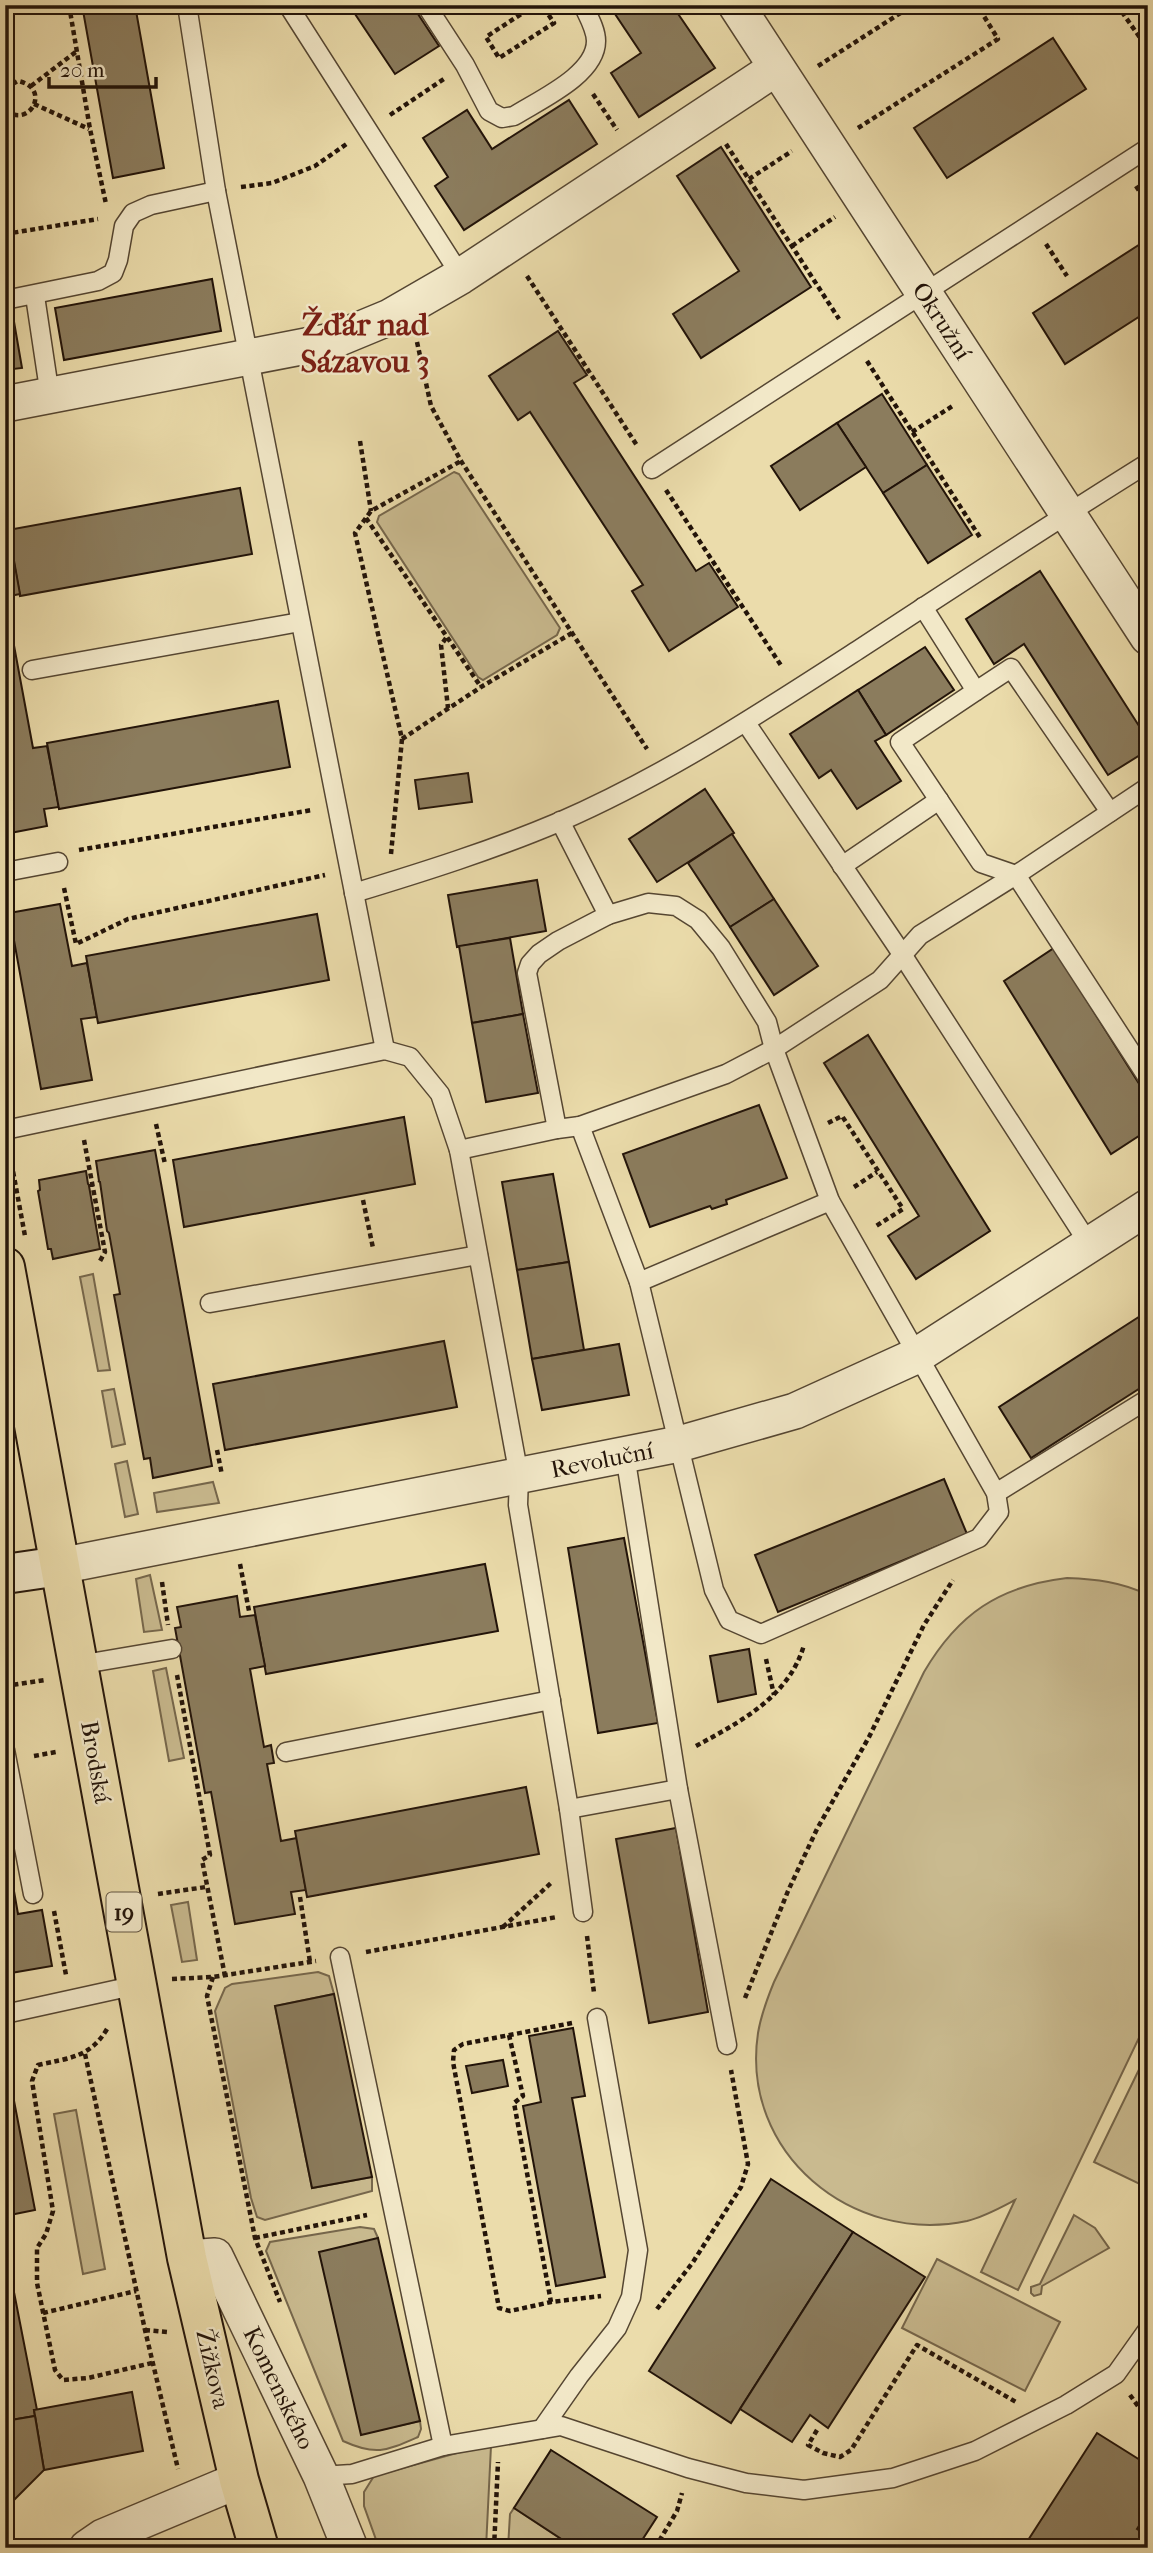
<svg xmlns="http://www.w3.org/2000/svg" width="1153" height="2553" font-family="'IM FELL French Canon',serif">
  <rect width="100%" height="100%" fill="#ebdcab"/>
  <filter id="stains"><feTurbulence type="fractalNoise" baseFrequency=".00286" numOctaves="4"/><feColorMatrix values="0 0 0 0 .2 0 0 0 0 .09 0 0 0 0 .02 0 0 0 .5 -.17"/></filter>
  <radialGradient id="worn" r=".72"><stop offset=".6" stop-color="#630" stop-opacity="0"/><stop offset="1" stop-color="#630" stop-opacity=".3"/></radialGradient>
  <g fill="#c9ba8f" stroke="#76674c" stroke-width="2">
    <polygon points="454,472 459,474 560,628 557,635 483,680 478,677 377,522 379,516"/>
    <polygon points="93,1274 110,1370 98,1371 80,1277"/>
    <polygon points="114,1389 125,1444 112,1447 102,1391"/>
    <polygon points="127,1461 138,1514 125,1517 115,1464"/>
    <polygon points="213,1482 219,1503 157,1512 154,1493"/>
    <polygon points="150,1575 162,1630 144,1632 136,1579"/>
    <path d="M1067,1578C1095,1579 1122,1582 1148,1595V2019L1018,2290L981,2272L1015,2200C1000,2208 984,2217 967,2221C852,2245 740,2153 758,2033C761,2015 767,1999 774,1982L924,1672C958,1614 999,1586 1067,1578Z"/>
    <polygon points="166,1668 184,1758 169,1761 153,1671"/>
    <polygon points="188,1902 197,1960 182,1962 171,1905"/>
    <polygon points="318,1972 329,1976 334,1994 275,2006 312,2188 372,2177 372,2191 265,2220 257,2217 251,2198 215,2011 225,1988 232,1984"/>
    <polygon points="1148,2051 1148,2188 1094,2162"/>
    <polygon points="76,2110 105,2269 83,2274 54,2114"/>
    <polygon points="1074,2215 1095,2228 1109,2248 1042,2286 1041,2294 1034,2296 1031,2293 1031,2287 1040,2284"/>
    <path d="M360,2227L374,2229L378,2238L362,2434L420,2421L421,2429L418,2437C386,2451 376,2456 343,2441L266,2251L270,2242Z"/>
    <polygon points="937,2259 1060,2322 1025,2391 902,2328"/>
    <polygon points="482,2446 491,2446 486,2548 379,2548 364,2506 364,2492 374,2476"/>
    <polygon points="514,2508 575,2548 508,2548 510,2514"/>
  </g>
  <g fill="#8b7c5d" stroke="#231409" stroke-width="2">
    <polygon points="82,5 135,5 164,168 113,178"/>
    <polygon points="349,5 412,5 439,46 395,74"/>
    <polygon points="609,5 672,5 715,68 639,117 611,73 641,53"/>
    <polygon points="1053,38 1086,89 947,178 914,128"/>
    <polygon points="569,100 597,144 464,230 435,186 448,177 423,138 467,110 492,149"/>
    <polygon points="721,147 811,287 701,358 673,314 739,271 677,176"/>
    <polygon points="1148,239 1148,311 1065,364 1033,313"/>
    <polygon points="212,279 221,331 64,360 55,308"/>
    <polygon points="13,316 22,368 5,370 5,317"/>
    <polygon points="558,331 587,375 574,383 696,571 709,563 738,607 669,651 632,591 643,585 530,412 518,420 489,376"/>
    <polygon points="882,394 927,465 883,493 837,423"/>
    <polygon points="837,423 866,467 800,510 771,466"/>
    <polygon points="927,465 972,535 928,563 883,493"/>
    <polygon points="240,488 252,554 20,596 8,530"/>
    <polygon points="5,533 9,533 20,594 5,597 33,748 47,746 59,807 44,809 47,826 5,834"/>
    <polygon points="1040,571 1148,740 1148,750 1108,775 1024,644 994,664 966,619"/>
    <polygon points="925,647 954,690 886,735 858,690"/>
    <polygon points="858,690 886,735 875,741 901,781 857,809 831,770 819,778 790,734"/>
    <polygon points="278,701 290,767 59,809 47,743"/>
    <polygon points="468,773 472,802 419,809 415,780"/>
    <polygon points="705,789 734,833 657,882 629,839"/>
    <polygon points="732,834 774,899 730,927 688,863"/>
    <polygon points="537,880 546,931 457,947 448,895"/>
    <polygon points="774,899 818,966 774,995 730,927"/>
    <polygon points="60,904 72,966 87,963 97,1017 81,1019 92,1080 41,1089 9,913"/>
    <polygon points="317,914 329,980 98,1023 86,956"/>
    <polygon points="510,938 523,1014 472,1023 459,946"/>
    <polygon points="1054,948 1148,1098 1148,1130 1111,1154 1004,981"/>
    <polygon points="523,1014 538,1093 486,1102 472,1023"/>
    <polygon points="868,1035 990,1231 916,1279 888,1236 919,1216 824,1063"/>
    <polygon points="759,1105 787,1178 726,1200 727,1204 712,1209 710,1206 650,1227 623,1154"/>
    <polygon points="404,1117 415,1184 184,1227 173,1160"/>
    <polygon points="155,1150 212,1466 153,1478 150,1458 144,1459 114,1295 120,1294 109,1233 107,1231 100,1182 98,1181 99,1181 96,1161"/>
    <polygon points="86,1171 88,1184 91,1186 89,1186 100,1249 53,1259 51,1249 48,1249 38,1191 40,1190 39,1180"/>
    <polygon points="553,1174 569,1262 517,1270 502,1182"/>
    <polygon points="569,1262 584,1350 532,1359 517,1270"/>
    <polygon points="1148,1311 1148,1383 1031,1458 999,1407"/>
    <polygon points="444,1341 457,1407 225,1450 213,1384"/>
    <polygon points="619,1344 629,1395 542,1410 532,1359"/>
    <polygon points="944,1479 967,1534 778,1612 755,1555"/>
    <polygon points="624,1538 658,1723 598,1733 568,1548"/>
    <polygon points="485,1564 498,1631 266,1674 254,1607"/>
    <polygon points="237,1596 240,1617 255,1615 265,1666 250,1669 264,1747 271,1745 274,1763 267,1764 281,1841 297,1838 306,1890 291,1892 295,1914 235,1924 211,1792 205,1793 175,1628 181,1627 177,1607"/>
    <polygon points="749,1649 756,1694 718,1702 710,1656"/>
    <polygon points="526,1787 539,1854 307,1897 295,1831"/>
    <polygon points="676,1828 708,2012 649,2023 616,1839"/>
    <polygon points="5,1840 18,1914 42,1910 52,1966 5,1974"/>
    <polygon points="334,1994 372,2177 312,2188 275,2006"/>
    <polygon points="573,2028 585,2096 572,2098 605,2277 556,2286 523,2106 541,2102 529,2036"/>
    <polygon points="503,2060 508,2086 472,2093 466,2066"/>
    <polygon points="10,2080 35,2210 5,2216 5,2081"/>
    <polygon points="771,2179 853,2232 731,2423 649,2371"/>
    <polygon points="853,2232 925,2277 828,2428 810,2415 792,2442 740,2409"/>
    <polygon points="378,2238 420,2421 361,2435 319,2252"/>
    <polygon points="5,2246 37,2410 34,2410 35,2416 5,2421"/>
    <polygon points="132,2392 143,2451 44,2470 34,2410"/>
    <polygon points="35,2416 44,2470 5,2509 5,2421"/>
    <polygon points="1097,2433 1148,2465 1148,2512 1137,2529 1148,2536 1148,2548 1023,2548"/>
    <polygon points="551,2450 657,2517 637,2548 575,2548 514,2508"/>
  </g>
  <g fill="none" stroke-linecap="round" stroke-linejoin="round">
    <g stroke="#554632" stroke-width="21">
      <g id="lane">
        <polyline points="187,5 216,191 385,1050"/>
        <polyline points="288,5 461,276"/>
        <path d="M426,5L465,65L489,111L502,118L514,116C539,100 596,75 596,41C596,29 588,16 583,5"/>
        <polyline points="35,296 50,396"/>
        <polyline points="5,300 98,281 113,273 118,260 124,226 133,213 151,205 216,191"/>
        <polyline points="652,469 1148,148"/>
        <polyline points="923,607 976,691 1011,668 1110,812"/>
        <polyline points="32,670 300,622"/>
        <polyline points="976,691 900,742 981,863 1016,875 1148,1078"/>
        <polyline points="746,723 896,945 1089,1244"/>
        <polyline points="560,821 608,915"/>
        <polyline points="842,866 939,800"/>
        <polyline points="5,872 58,862"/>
        <path d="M354,893C423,872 493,850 559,822C665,776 762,712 858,650C954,587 1050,524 1148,463"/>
        <polyline points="557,1129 527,973 530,964 539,954 558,941 608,915 648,903 676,906 698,920 721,948 767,1022 774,1049 830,1201 996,1493 999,1512 979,1538 761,1634 729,1620 714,1590 639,1282 580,1126"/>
        <polyline points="5,1130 385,1050 410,1057 440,1094 459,1150"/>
        <polyline points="639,1282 830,1201"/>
        <polyline points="210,1303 478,1255"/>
        <polyline points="625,1455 678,1789 727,2045"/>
        <polyline points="996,1493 1148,1399"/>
        <polyline points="78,1665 172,1649"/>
        <polyline points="5,1750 33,1894"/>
        <polyline points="286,1752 551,1700"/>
        <polyline points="569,1809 678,1789"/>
        <polyline points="583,1912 569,1809 518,1505 519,1476 459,1150 557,1129 580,1126 726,1074 774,1049 880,980 920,935 1016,875 1148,787"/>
        <polyline points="340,1957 443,2446"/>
        <polyline points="5,2014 137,1985"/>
        <polyline points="542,2429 579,2376 617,2328 631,2297 638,2250 597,2018"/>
        <polyline points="321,2476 352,2474 443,2446 561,2426 688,2468 746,2483 804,2490 893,2478 975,2451 1066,2405 1116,2374 1148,2329"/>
      </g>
    </g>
    <g stroke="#554632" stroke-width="38">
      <g id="street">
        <polyline points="736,5 1148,637"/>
        <polyline points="5,404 332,341 390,317 461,276 776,68"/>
        <polyline points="60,1566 679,1444 795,1411 916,1356 1148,1207"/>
        <polyline points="187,2258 215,2256 321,2476 350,2548"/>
        <polyline points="87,2548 103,2537 239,2480"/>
      </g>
    </g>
    <g stroke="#231409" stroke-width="42">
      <polyline id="secondary" points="5,1574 60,1566"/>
    </g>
    <g stroke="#231409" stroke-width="42">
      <polyline id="primary" points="5,1267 187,2258 239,2480 259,2548"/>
    </g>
    <g stroke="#231409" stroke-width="4.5" stroke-dasharray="5 3.5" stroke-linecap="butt">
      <polyline points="69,5 90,129 106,204"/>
      <polyline points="535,5 486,37 499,58 554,23 542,5"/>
      <polyline points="1117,5 1148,49"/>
      <polyline points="818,66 913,5"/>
      <polyline points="31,86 77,51"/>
      <path d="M5,88L18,81C53,88 28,131 5,109"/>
      <polyline points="593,94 617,130"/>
      <polyline points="34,104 89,129"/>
      <polyline points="390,115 444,79"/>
      <polyline points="858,128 998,39 977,5"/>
      <polyline points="726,144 839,319"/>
      <polyline points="749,179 792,151"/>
      <polyline points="1136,186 1148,204"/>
      <polyline points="241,187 272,183 315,166 348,143"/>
      <polyline points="5,234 98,219"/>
      <polyline points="1046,244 1067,276"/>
      <polyline points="792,246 835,217"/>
      <polyline points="527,276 638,447"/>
      <polyline points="417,342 431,406 461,461 647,749"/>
      <polyline points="867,361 981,539"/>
      <polyline points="912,432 954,405"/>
      <polyline points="360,441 371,511"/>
      <polyline points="666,490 782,667"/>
      <polyline points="366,518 481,687"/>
      <polyline points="446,638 441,645 448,708"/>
      <polyline points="402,739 481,687 572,633"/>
      <polyline points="79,850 312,810"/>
      <polyline points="391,854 402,739 355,533 371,511 461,461"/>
      <polyline points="64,888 76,944 128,919 325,875"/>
      <polyline points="828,1123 842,1116 903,1209 876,1226"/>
      <polyline points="156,1124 165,1164"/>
      <polyline points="84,1140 105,1252 100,1261"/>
      <polyline points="10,1155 25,1236"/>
      <polyline points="854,1187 877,1172"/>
      <polyline points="363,1200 373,1248"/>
      <polyline points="217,1450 222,1475"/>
      <polyline points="240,1564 249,1611"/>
      <polyline points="162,1582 168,1625"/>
      <polyline points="766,1659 774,1695"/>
      <polyline points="177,1675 210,1855 202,1860 225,1976"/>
      <polyline points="5,1686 45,1680"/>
      <path d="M696,1746C740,1722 789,1697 804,1645"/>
      <polyline points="34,1756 56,1752"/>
      <polyline points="158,1894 206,1887"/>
      <polyline points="300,1897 310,1962"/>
      <polyline points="54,1911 66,1975"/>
      <polyline points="503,1927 551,1883"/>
      <polyline points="587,1936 594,1993"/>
      <polyline points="366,1952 557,1917"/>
      <polyline points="213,1977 207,1996 255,2238 280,2302"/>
      <polyline points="172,1979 213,1977 316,1961"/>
      <polyline points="745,1998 788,1891 817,1829 869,1737 924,1625 953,1580"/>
      <polyline points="572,2023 463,2044 454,2050 453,2062 499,2308 510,2311 551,2302 601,2296"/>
      <path d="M107,2029C90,2058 68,2058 38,2065L32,2081L53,2211L46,2234L37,2248V2283L55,2370L63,2380L88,2378L152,2363"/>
      <polyline points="509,2035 523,2096 514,2103 551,2302"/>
      <polyline points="85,2054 145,2330 178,2469"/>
      <polyline points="255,2238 367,2215"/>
      <polyline points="657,2309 693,2262 741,2187 748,2164 731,2070"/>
      <polyline points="43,2313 136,2291"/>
      <polyline points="145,2330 168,2332"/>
      <polyline points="1130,2395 1148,2420"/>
      <polyline points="817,2430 808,2445 823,2453 840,2457 851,2450 917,2345 1016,2402"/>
      <polyline points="494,2548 498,2462"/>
      <polyline points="655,2548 677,2511 682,2493"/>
    </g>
    <use href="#lane" stroke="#f2e8c8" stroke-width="18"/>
    <use href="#street" stroke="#f2e8c8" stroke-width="35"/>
    <use href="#secondary" stroke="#f2e8c8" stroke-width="38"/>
    <use href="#primary" stroke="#ebdcab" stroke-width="38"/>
  </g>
  <g text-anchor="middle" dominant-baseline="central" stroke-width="5" stroke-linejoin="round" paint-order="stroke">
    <rect fill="#f2e8c8" stroke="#615442" stroke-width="2" x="106.5" y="1892.5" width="35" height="39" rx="5"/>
    <g font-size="23" font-weight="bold" fill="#231409">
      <text x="124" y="1912">19</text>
    </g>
    <g font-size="24" fill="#231409" stroke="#f2e8c8">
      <text transform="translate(942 321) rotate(57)">Okružní</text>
      <text transform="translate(602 1460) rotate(-11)">Revoluční</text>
      <text transform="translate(96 1762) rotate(80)">Brodská</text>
      <text transform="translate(213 2369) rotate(77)">Žižkova</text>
      <text transform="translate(279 2388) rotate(64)">Komenského</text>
    </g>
    <g font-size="32" font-weight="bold" fill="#7a1f14" stroke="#f2e8c8">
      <text x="365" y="324">Žďár nad<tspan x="365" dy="37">Sázavou 3</tspan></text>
    </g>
  </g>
  <rect width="1153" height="2553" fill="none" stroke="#ebdcab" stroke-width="28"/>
  <rect x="7" y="7" width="1139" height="2539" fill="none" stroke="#231409" stroke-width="3.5"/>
  <rect x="14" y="14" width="1125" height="2525" fill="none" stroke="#231409" stroke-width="2"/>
  <path d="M49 77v10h107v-10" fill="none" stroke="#231409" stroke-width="3.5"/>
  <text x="60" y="77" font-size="21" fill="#231409" stroke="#f2e8c8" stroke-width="5" paint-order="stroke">20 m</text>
  <rect width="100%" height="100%" filter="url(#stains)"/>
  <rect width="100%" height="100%" fill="url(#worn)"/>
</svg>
